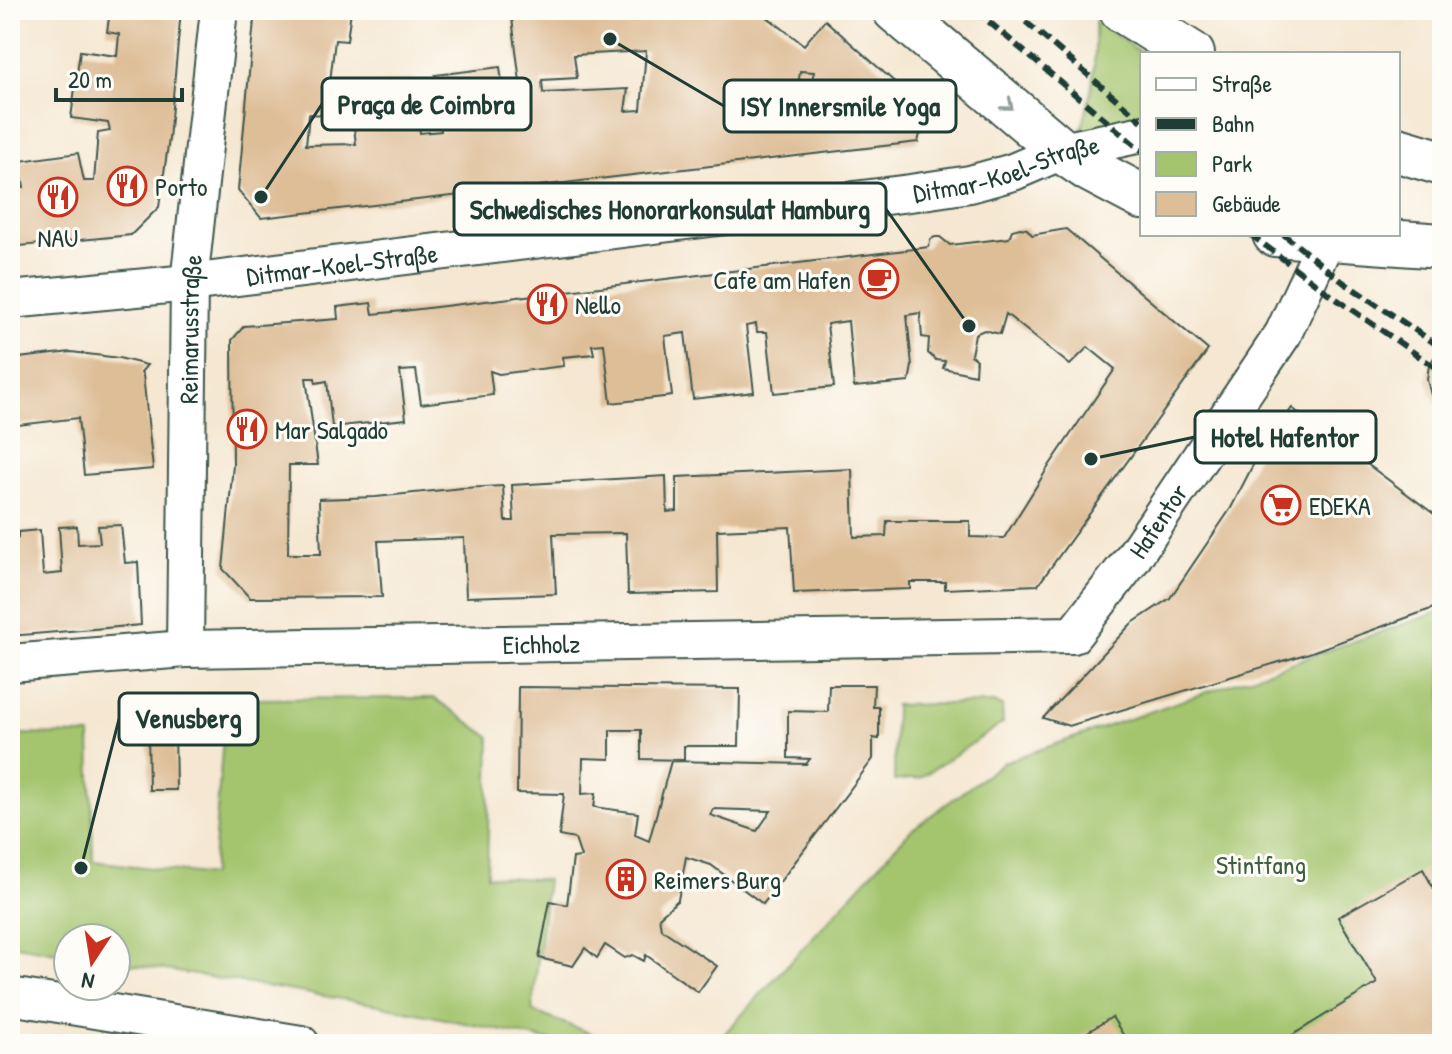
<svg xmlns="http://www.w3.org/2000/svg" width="1452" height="1054" font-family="'Patrick Hand',sans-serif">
  <rect width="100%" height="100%" fill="#fdfcf7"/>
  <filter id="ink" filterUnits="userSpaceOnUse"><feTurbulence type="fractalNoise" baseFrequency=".0125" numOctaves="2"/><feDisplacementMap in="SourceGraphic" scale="16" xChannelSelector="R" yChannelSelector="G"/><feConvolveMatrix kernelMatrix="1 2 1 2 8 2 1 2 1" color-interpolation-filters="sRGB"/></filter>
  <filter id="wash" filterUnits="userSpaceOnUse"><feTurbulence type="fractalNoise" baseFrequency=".006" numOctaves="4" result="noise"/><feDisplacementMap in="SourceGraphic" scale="32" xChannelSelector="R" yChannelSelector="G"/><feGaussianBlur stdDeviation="1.8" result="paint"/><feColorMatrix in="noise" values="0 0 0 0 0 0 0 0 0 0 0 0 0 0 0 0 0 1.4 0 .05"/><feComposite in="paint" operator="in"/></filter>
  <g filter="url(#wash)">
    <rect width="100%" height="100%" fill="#f5e7d1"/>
    <g fill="#a4c56e" stroke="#628151" stroke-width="2">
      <path d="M1095,21L1143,54L1142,120L1080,134C1093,92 1096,65 1095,21Z"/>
      <polygon points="1442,611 1442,1044 715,1044 911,830 1004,762"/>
      <polygon points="434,698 490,737 487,876 547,880 532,1011 618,1044 566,1044 378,1005 116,962 116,938 68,938 68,954 10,944 10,734 90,735 93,861 212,875 226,699"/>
      <polygon points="994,703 1002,706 1003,723 920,778 894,781 895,705"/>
    </g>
    <g id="blocks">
      <g fill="#debe97" fill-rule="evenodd">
        <polygon points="110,10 181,10 169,139 159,207 131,235 10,247 10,188 24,187 20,161 78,153 84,181 94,181 98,133 110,131 108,123 71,118 80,51 117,56 119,34 107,32"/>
        <path d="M255,10H351L347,41L335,40L326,115L309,114L306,145L356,144L349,87L414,79L420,133L441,131L435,75L500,67L507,124L525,122L511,10L649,13V10H771L766,16L804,45L825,20L926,110L918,142L261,218L238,190ZM646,51L641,110L625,111L628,89L543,93L542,80L577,78L574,55ZM800,71L814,72L810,88L798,87Z"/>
        <path d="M1020,228L1027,229L1032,235L1066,229L1208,350L1038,585L945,589V582H910V589L794,593L790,527L717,530L718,592L628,594L626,533L553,534L556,594L466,597L464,538L378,541L382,597L250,598L223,569L233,465L232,340L244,326L338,319L337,307L371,303L373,314L403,311L914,249L928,247L931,239L935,237H940L950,245L1009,238L1012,230ZM920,313L922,337L929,338L928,353L936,360L945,361L943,368L975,375L976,359L971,355L975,334L984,330L1000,334L1006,314L1070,365L1088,347L1115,369L1049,466L1004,538L970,537V521H887L886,536L854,537L852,469L677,477V511L667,512L666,476L512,485L514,521H505L503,486L462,488L376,497L319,499L321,554H288L289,465H318L306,378H315L316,383L327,381L332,427L406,419L400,371L416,370L421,404L493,395L490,371L499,374L564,366L563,357L594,354L592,345L604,344L611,403L672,396L665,336L685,333L693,399L754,392L746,326L756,324L757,332H767L774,393L834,387L827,324L848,321L854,387L909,382L912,366L907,315Z"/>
        <polygon points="1442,346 1442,412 1431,395 1427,380 1429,365"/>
        <polygon points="71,352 119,358 147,365 141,372 143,375 153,469 84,475 78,418 10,426 10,359"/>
        <polygon points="1292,408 1442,520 1442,605 1309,653 1069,726 1043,718 1131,624 1170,598 1231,508 1257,457"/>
        <polygon points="121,525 125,563 138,562 141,625 10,636 10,540 18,538 18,532 40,530 43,575 62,573 59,527 77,526 78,544 100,543 98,526"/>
        <path d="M829,685H874L873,707H879V739L873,738V759L763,904L711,865L686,857L678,900L659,917L661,929L717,966L698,992L646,955L644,961L633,955L625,958L605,945L597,958L585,948L573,966L539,958L550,901L567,905L573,858L581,857L575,839L559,836L564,794L517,793L518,687L740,689L739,746H684V760L641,759V730H610V759L583,758L582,794L596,793L594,807L638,813L635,835L649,841L671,761L806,764L810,759L788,758V711L828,712ZM713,809L771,811L757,831L710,815Z"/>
        <polygon points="175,729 176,790 149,790 148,730"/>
        <polygon points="1423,869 1435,891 1442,887 1442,1044 1278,1044 1377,983 1338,917"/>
        <polygon points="1112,1017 1129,1044 1068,1044"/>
      </g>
    </g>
  </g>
  <g filter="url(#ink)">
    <use href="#blocks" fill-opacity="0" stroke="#3f564c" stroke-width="2"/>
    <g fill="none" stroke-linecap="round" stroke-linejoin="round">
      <g stroke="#3f564c" stroke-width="40">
        <g id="street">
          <path id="s1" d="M10,300L189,283L910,193L970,184L1013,172L1062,151L1142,134"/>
          <path id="s2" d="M185,649L189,283L219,10"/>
          <path id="s3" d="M10,663L185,649L1073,635L1132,559L1283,334L1329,234"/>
          <polyline points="10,996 301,1044"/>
        </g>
      </g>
      <g stroke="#3f564c" stroke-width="48">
        <g id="secondary">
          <polyline points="895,10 1062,151 1089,169 1142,197"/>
          <polyline points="1122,10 1192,54"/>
          <polyline points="1398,150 1442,163"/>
          <polyline points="1275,234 1442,246"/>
        </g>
      </g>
      <use href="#street" stroke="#fff" stroke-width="36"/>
      <use href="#secondary" stroke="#fff" stroke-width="44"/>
      <g stroke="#1f3d34" stroke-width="6" stroke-dasharray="12 6" stroke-linecap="butt">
        <polyline points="975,10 1142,151"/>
        <polyline points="1012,10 1142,121"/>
        <polyline points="1250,234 1332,296 1442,372"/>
        <polyline points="1283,234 1343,282 1442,348"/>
      </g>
    </g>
    <defs><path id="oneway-chevron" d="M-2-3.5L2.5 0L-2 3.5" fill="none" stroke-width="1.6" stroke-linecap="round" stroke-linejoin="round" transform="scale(2)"/></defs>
    <use stroke="#8f9e9a" href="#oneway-chevron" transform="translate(1008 105) rotate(40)"/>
  </g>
  <defs>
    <g id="restaurant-ring" transform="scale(2)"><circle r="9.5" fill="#fdfcf7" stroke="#c8321e" stroke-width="1.5"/><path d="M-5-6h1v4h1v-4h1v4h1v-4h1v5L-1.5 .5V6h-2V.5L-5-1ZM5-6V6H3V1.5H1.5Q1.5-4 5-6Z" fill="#c8321e"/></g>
    <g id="cafe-ring" transform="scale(2)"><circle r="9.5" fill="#fdfcf7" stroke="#c8321e" stroke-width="1.5"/><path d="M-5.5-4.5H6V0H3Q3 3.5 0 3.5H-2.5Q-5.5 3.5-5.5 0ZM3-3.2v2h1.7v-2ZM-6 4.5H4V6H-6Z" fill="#c8321e"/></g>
    <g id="supermarket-ring" transform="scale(2)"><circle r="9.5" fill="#fdfcf7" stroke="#c8321e" stroke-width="1.5"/><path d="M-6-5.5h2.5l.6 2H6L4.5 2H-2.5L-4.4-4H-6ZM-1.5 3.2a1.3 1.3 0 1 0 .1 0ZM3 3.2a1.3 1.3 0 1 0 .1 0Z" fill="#c8321e"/></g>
    <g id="building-ring" transform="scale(2)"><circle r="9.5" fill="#fdfcf7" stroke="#c8321e" stroke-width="1.5"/><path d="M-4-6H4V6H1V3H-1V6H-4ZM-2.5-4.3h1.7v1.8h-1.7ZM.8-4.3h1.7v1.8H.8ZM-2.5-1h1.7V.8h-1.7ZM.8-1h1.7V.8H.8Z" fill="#c8321e"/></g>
  </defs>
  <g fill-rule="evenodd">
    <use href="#restaurant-ring" x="127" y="186"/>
    <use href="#restaurant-ring" x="58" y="197"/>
    <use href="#cafe-ring" x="879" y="279"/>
    <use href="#restaurant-ring" x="547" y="304"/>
    <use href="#restaurant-ring" x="247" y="429"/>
    <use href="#supermarket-ring" x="1281" y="505"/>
    <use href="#building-ring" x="626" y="879"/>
  </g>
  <g text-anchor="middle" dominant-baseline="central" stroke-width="6" stroke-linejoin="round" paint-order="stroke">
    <g font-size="26" fill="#1f3d34" stroke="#fdfcf7">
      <text stroke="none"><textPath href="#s1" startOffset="1006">Ditmar-Koel-Straße</textPath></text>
      <text stroke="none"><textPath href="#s1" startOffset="334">Ditmar-Koel-Straße</textPath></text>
      <text stroke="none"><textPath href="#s2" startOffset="320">Reimarusstraße</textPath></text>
      <text stroke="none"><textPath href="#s3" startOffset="1206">Hafentor</textPath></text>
      <text stroke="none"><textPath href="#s3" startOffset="532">Eichholz</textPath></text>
    </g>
    <g font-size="26" fill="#1f3d34" stroke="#fdfcf7" text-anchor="start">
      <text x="155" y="186">Porto</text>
      <text x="58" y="237" text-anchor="middle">NAU</text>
      <text x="851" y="279" text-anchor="end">Cafe am Hafen</text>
      <text x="575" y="304">Nello</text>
      <text x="275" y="429">Mar Salgado</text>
      <text x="1309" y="505">EDEKA</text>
      <text x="654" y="879">Reimers Burg</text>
    </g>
    <g font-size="26" fill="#405f42" stroke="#fdfcf7">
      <text x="1261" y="864">Stintfang</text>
    </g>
  </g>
  <path fill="none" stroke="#1f3d34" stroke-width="3" d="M261 197L322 104M610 39L724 106M969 326L886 209M1091 459L1195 437M81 868L119 719"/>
  <g fill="#1f3d34" stroke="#fdfcf7" stroke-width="3">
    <circle cx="261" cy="197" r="8"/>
    <circle cx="610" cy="39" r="8"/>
    <circle cx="969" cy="326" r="8"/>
    <circle cx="1091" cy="459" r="8"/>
    <circle cx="81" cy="868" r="8"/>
  </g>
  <g fill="#fdfcf7" stroke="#1f3d34" stroke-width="3">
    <rect x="322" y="78" width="209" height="52" rx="8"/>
    <rect x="724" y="80" width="232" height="52" rx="8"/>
    <rect x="454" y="183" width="432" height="52" rx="8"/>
    <rect x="1195" y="411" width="181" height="52" rx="8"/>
    <rect x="119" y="693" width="139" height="52" rx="8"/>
  </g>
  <g font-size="28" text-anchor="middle" font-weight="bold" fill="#1f3d34">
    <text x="426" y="114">Praça de Coimbra</text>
    <text x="840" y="116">ISY Innersmile Yoga</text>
    <text x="670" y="219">Schwedisches Honorarkonsulat Hamburg</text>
    <text x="1285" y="447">Hotel Hafentor</text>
    <text x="188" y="728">Venusberg</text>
  </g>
  <rect width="1452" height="1054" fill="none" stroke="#fdfcf7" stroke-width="40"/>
  <rect x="1140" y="52" width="260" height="184" fill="#fdfcf7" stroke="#a4b0a9" stroke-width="2"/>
  <rect x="1156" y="78" width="40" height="12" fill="#ffffff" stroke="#a4b0a9" stroke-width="2"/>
  <text x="1212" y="92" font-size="24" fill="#1f3d34">Straße</text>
  <rect x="1156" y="118" width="40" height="12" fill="#1f3d34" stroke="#a4b0a9" stroke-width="2"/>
  <text x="1212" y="132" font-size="24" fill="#1f3d34">Bahn</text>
  <rect x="1156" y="152" width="40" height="24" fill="#a4c56e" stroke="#a4b0a9" stroke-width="2"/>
  <text x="1212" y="172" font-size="24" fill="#1f3d34">Park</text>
  <rect x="1156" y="192" width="40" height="24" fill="#debe97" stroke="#a4b0a9" stroke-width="2"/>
  <text x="1212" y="212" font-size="24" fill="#1f3d34">Gebäude</text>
  <g transform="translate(92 962) rotate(192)"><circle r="38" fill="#fdfcf7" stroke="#a4b0a9" stroke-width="2"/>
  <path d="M0-6L14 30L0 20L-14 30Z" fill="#c8321e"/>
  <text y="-12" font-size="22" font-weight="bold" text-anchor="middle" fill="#1f3d34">N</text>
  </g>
  <path d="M56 88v12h126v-12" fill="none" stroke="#1f3d34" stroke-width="4"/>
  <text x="68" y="88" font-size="24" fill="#1f3d34" stroke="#fdfcf7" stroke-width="6" paint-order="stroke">20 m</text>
</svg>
